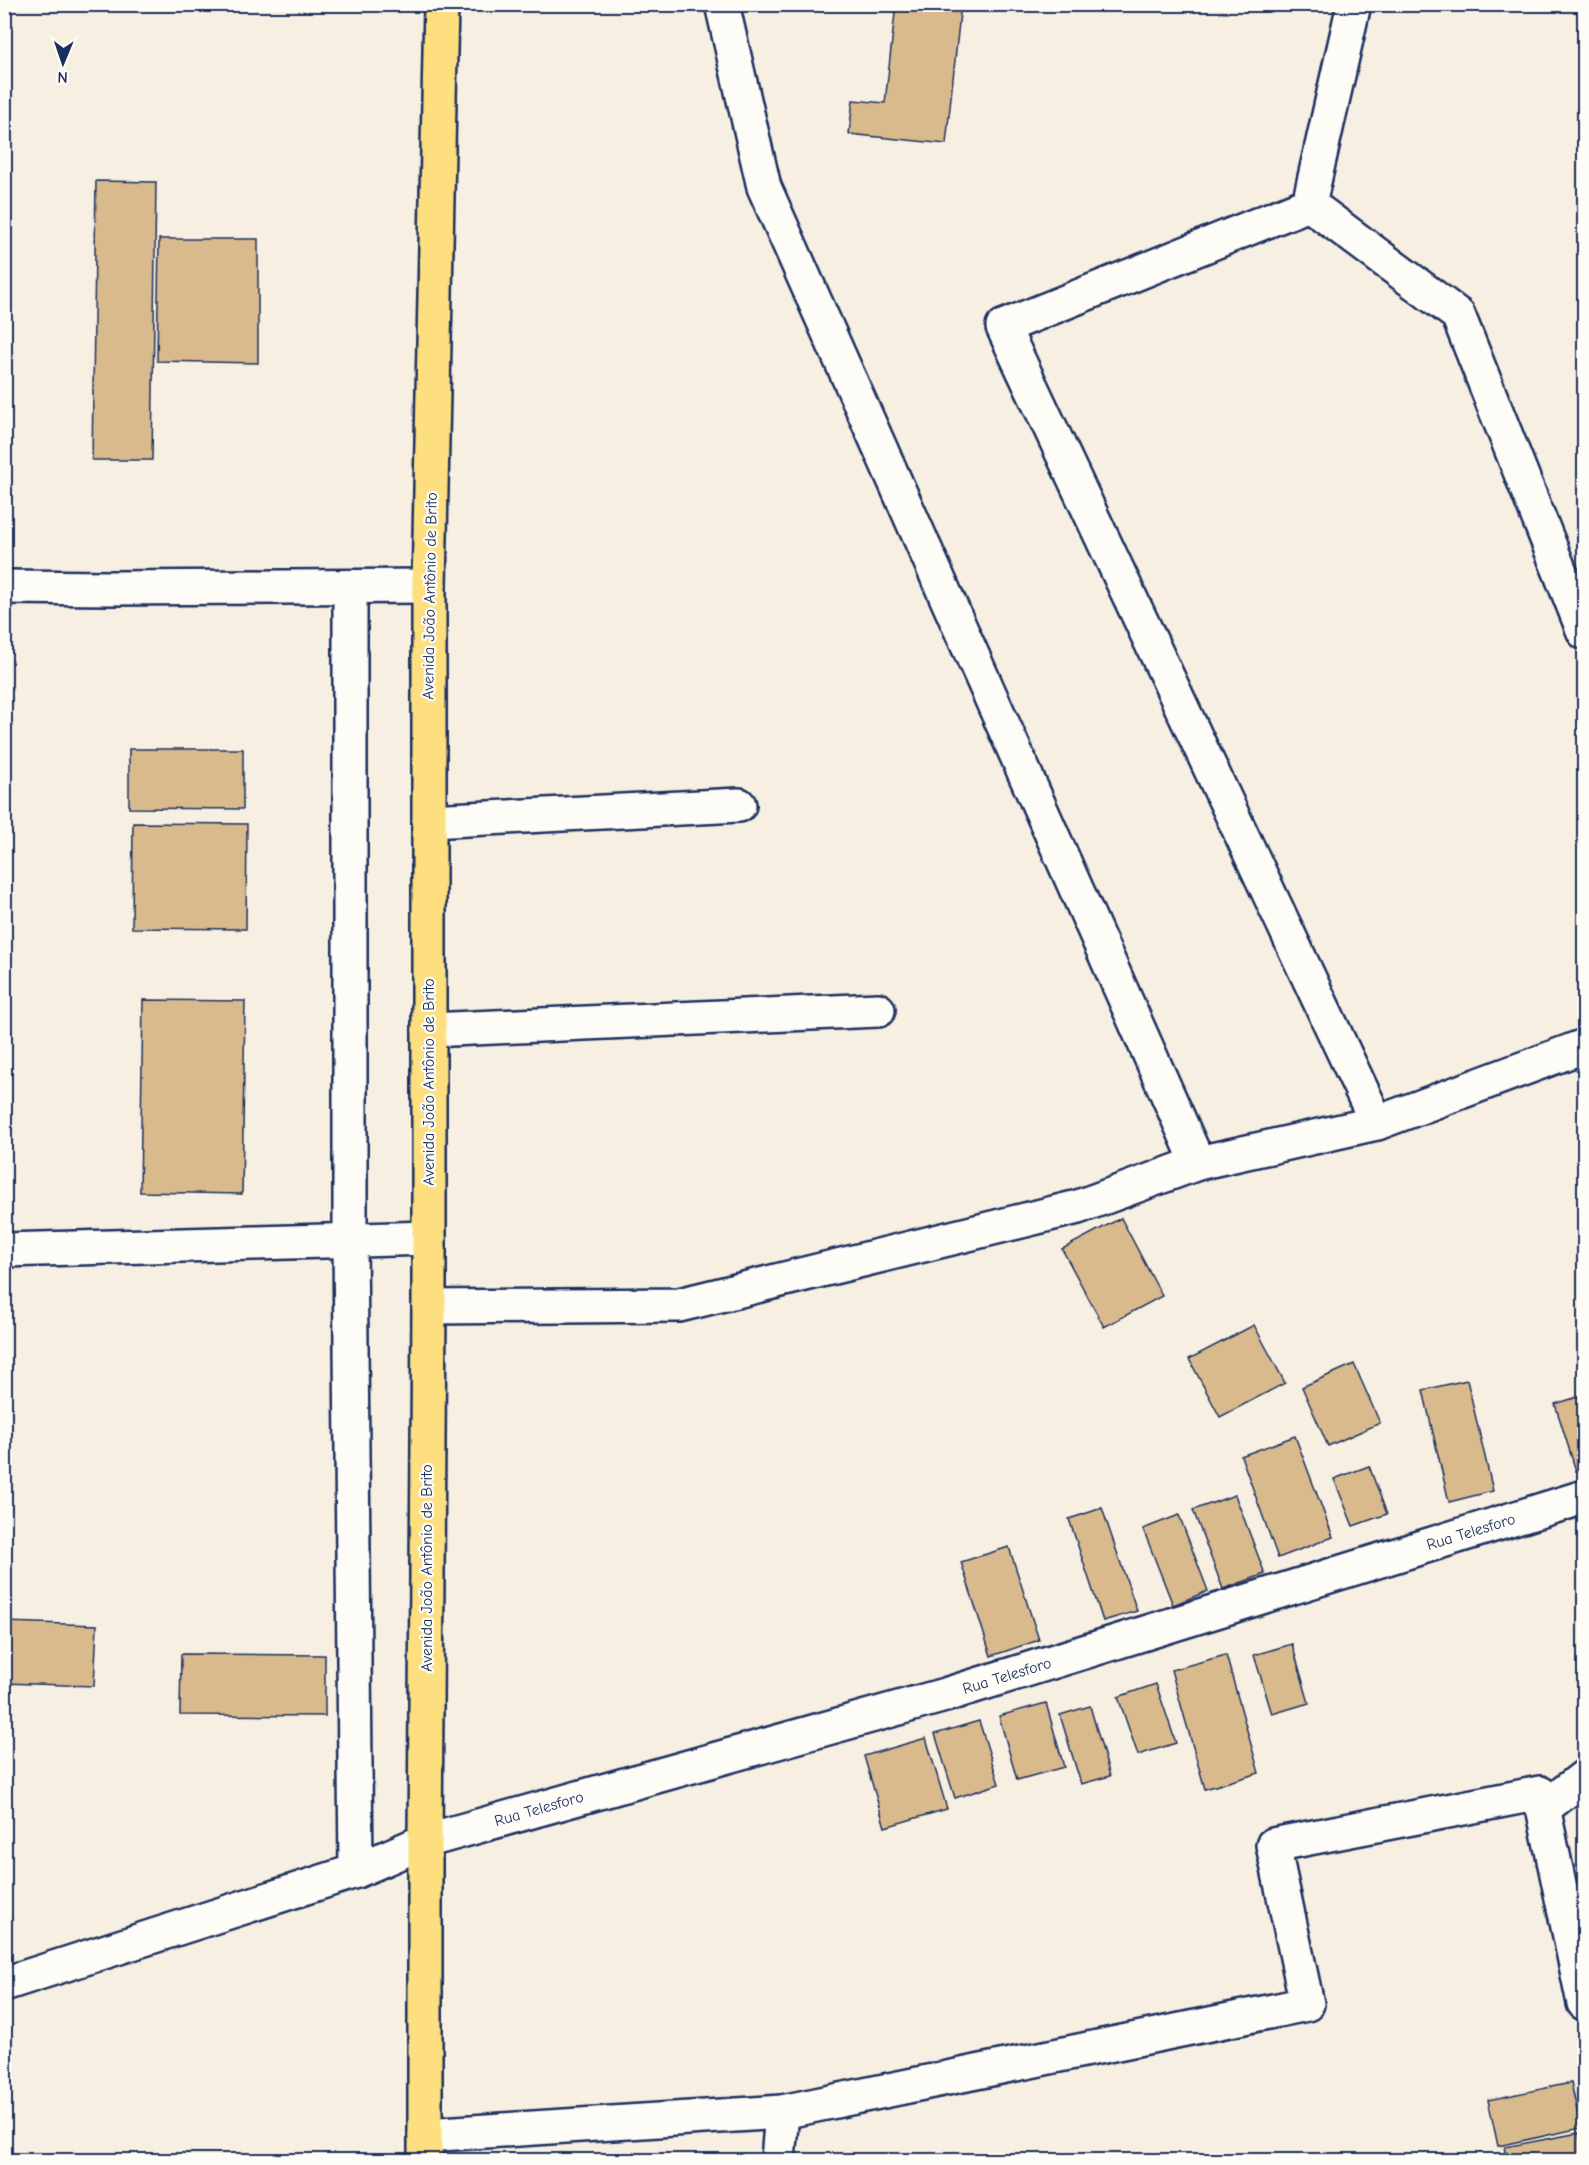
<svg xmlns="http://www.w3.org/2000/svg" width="1589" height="2165" font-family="'Comic Neue',sans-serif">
  <rect width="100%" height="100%" fill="#f6efe2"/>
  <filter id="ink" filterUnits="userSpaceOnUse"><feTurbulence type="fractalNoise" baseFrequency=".0167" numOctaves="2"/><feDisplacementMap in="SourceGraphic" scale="12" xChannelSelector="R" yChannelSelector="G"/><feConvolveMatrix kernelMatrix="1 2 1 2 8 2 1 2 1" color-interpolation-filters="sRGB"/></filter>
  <g filter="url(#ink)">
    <g fill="#d9ba8d" stroke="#1b2f5e" stroke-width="1.5">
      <polygon points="896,4 961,4 946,144 849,134 853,100 885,103"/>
      <polygon points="96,181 156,182 152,460 92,460"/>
      <polygon points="159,239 258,239 258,363 157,361"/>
      <polygon points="129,749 243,749 243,809 129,808"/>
      <polygon points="133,823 247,824 246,929 132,928"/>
      <polygon points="143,1000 245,1001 242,1194 140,1192"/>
      <polygon points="1121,1218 1162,1296 1104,1327 1062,1249"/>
      <polygon points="1254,1325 1285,1383 1220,1417 1189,1359"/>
      <polygon points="1354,1364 1380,1423 1328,1446 1302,1387"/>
      <polygon points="1467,1380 1493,1491 1449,1502 1423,1390"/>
      <polygon points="1584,1395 1584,1469 1576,1471 1555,1404"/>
      <polygon points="1295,1436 1333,1537 1278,1558 1241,1456"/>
      <polygon points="1369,1466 1387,1514 1353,1526 1334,1479"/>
      <polygon points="1235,1495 1265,1574 1223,1589 1193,1510"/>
      <polygon points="1102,1508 1137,1611 1103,1621 1069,1519"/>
      <polygon points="1179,1515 1208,1591 1173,1605 1143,1529"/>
      <polygon points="1009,1547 1039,1640 991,1656 961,1562"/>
      <polygon points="4,1622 97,1625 94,1686 4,1683"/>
      <polygon points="1292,1644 1309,1703 1272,1714 1254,1655"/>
      <polygon points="181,1654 325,1655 325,1716 180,1715"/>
      <polygon points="1226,1655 1259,1773 1205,1789 1171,1670"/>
      <polygon points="1156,1684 1176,1743 1138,1755 1118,1697"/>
      <polygon points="1046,1703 1064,1767 1017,1780 999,1716"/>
      <polygon points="1090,1706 1110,1776 1081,1784 1060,1715"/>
      <polygon points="979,1721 999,1784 955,1798 935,1734"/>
      <polygon points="926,1738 947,1809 885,1827 864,1756"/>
      <polygon points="1571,2083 1581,2128 1498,2146 1488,2100"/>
      <polygon points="1579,2133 1584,2160 1508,2160 1505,2147"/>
    </g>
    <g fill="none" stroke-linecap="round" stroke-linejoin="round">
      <g stroke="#1b2f5e" stroke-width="38">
        <g id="minor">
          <polyline points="722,4 764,187 1198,1163"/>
          <polyline points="1309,204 1003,327 1377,1123 1584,1046"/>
          <polyline points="1309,204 1458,315 1584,632"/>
          <polyline points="1309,204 1354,4"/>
          <polyline points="4,587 111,588 429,586"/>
          <polyline points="350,587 350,1240 356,1871"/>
          <polyline points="429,821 739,805"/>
          <polyline points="429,1030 878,1010"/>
          <polyline points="4,1250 429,1238"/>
          <polyline points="429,1307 679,1305 1078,1207 1198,1163 1377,1123"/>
          <polyline points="1543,1809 1584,1777"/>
          <polyline points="4,1984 356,1871 425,1841 945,1695 1584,1497"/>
          <polyline points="425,2135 782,2112 1307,2004 1273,1845 1540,1793 1584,2003"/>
          <polyline points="778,2160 782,2112"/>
        </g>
      </g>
      <g stroke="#1b2f5e" stroke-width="38">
        <polyline id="major" points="425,2160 425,1841 429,1307 429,586 441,4"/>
      </g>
      <use href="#minor" stroke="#fdfcf7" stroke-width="33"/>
      <use href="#major" stroke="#fddf80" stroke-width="33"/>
    </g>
  </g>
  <g text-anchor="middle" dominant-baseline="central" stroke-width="4.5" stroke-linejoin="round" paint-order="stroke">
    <g font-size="16" fill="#1b2f5e" stroke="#fdfcf7">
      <text transform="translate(430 596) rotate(-89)">Avenida João Antônio de Brito</text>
      <text transform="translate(429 1082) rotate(-90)">Avenida João Antônio de Brito</text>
      <text transform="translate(1471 1532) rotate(-17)">Rua Telesforo</text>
      <text transform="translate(427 1568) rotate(-90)">Avenida João Antônio de Brito</text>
      <text transform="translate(1007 1676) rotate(-17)">Rua Telesforo</text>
      <text transform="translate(539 1809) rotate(-16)">Rua Telesforo</text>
    </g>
  </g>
  <rect width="1589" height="2165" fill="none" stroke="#fdfcf7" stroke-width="24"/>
  <rect x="12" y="12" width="1565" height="2141" fill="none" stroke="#1b2f5e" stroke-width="2" filter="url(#ink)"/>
  <g transform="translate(63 63) rotate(182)" stroke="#fdfcf7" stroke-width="4.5" paint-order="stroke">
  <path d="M0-4.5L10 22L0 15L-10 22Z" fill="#1b2f5e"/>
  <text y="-9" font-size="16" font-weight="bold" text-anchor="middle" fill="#1b2f5e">N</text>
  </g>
</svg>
